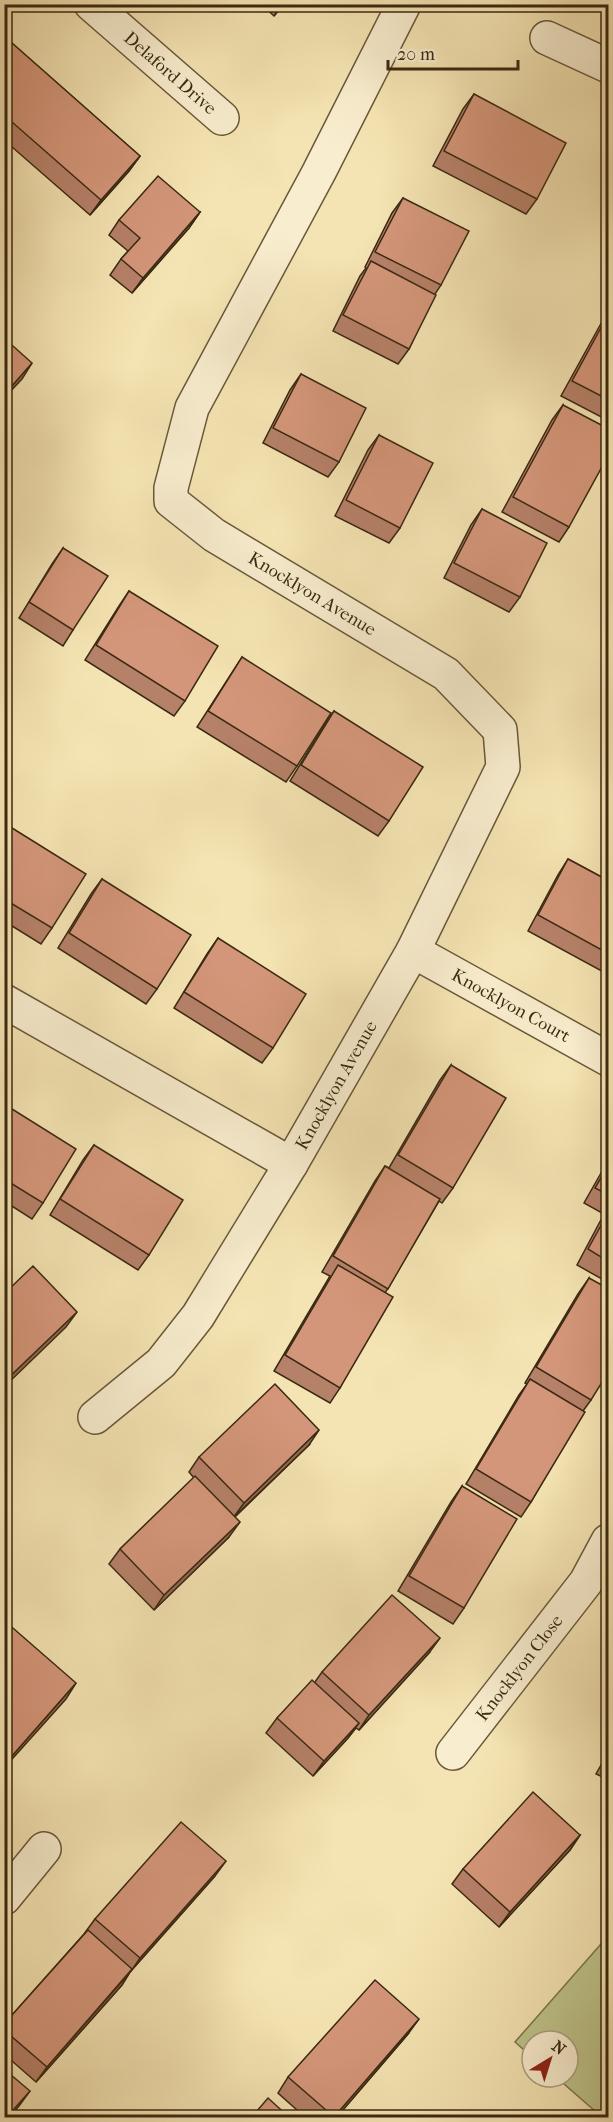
<svg xmlns="http://www.w3.org/2000/svg" width="613" height="2122" font-family="'IM FELL French Canon',serif">
  <rect width="100%" height="100%" fill="#f5e4b3"/>
  <filter id="stains"><feTurbulence type="fractalNoise" baseFrequency=".00333" numOctaves="4"/><feColorMatrix values="0 0 0 0 .2 0 0 0 0 .09 0 0 0 0 .02 0 0 0 .5 -.17"/></filter>
  <radialGradient id="worn" r=".72"><stop offset=".6" stop-color="#630" stop-opacity="0"/><stop offset="1" stop-color="#630" stop-opacity=".3"/></radialGradient>
  <polygon fill="#bec48b" stroke="#7c764e" stroke-width="1.5" points="608,1936 608,2117 603,2118 556,2077 568,2077 568,2041 532,2041 532,2057 515,2042"/>
  <g fill="none" stroke-linecap="round" stroke-linejoin="round">
    <g stroke="#69583a" stroke-width="36">
      <g id="street">
        <path id="s1" d="M91,4L222,118"/>
        <polyline points="547,38 608,66"/>
        <path id="s2" d="M413,951L608,1059"/>
        <polyline points="4,1001 291,1164"/>
        <path id="s3" d="M95,1417L161,1363L198,1316L291,1164L413,951L503,767L500,730L446,674L214,535L171,501V488L192,408L319,172L404,4"/>
        <path id="s4" d="M453,1753L586,1582L608,1541"/>
        <polyline points="4,1898 44,1849"/>
      </g>
    </g>
    <use href="#street" stroke="#f8edce" stroke-width="33"/>
  </g>
  <g fill="#b68169" stroke="#3a2912" stroke-width="1.5">
    <polygon points="261,4 284,4 274,16"/>
    <polygon points="4,36 140,156 129,171 90,215 4,140"/>
    <polygon points="474,94 537,199 526,214 433,166 463,109"/>
    <polygon points="403,198 441,285 435,294 409,349 398,364 333,331 360,276 366,268 365,267 392,213"/>
    <polygon points="200,212 189,228 132,293 110,275 121,259 128,251 109,235 119,220"/>
    <polygon points="609,309 609,421 561,396"/>
    <polygon points="301,374 339,462 328,477 263,443 290,390"/>
    <polygon points="563,405 569,527 559,542 502,512 552,420"/>
    <polygon points="379,435 400,528 389,543 335,516 368,450"/>
    <polygon points="482,509 520,597 509,612 444,578 471,525"/>
    <polygon points="63,548 73,630 63,646 19,618 52,564"/>
    <polygon points="129,591 185,701 174,716 85,660 119,606"/>
    <polygon points="242,657 297,766 286,782 197,727"/>
    <polygon points="334,711 389,821 378,836 290,781 323,727"/>
    <polygon points="4,823 52,928 41,944 4,921"/>
    <polygon points="568,859 609,881 609,975 528,931 558,875"/>
    <polygon points="102,879 157,989 146,1004 58,948 91,894"/>
    <polygon points="218,938 273,1048 262,1063 174,1008 207,954"/>
    <polygon points="451,1065 453,1188 442,1203 439,1201 385,1293 340,1388 330,1403 274,1371 330,1276 322,1272 375,1181 385,1166 389,1168 440,1080"/>
    <polygon points="4,1104 43,1203 32,1219 4,1201"/>
    <polygon points="94,1145 149,1255 138,1270 50,1215 83,1160"/>
    <polygon points="609,1159 609,1283 577,1265 604,1214 584,1203"/>
    <polygon points="589,1278 591,1400 583,1411 531,1502 521,1517 466,1484 519,1395 527,1384 525,1383 578,1294"/>
    <polygon points="309,1445 235,1517 229,1537 154,1610 109,1564 120,1549 194,1478 189,1472 199,1457"/>
    <polygon points="462,1486 464,1608 453,1624 398,1591 451,1502"/>
    <polygon points="429,1653 359,1730 356,1728 348,1738 313,1776 266,1733 277,1718 315,1682 322,1672"/>
    <polygon points="609,1751 609,1780 596,1774"/>
    <polygon points="580,1835 570,1850 499,1927 452,1884 463,1869"/>
    <polygon points="215,1876 130,1972 122,1985 36,2082 4,2054 4,2024 84,1934 95,1919"/>
    <polygon points="408,2034 336,2118 306,2118 278,2093 288,2077"/>
  </g>
  <g fill="#946955" stroke="#3a2912" stroke-width="1.5">
    <polygon points="282,4 284,4 274,16"/>
    <polygon points="140,156 129,171 90,215 101,200"/>
    <polygon points="200,212 189,228 132,293 143,278"/>
    <polygon points="32,363 22,379 4,398 4,395"/>
    <polygon points="77,1312 66,1327 4,1387 4,1382"/>
    <polygon points="319,1430 309,1445 233,1518 244,1503"/>
    <polygon points="240,1522 229,1537 154,1610 164,1595"/>
    <polygon points="440,1638 429,1653 359,1730 369,1715"/>
    <polygon points="76,1683 66,1699 4,1768 4,1765"/>
    <polygon points="359,1723 348,1738 313,1776 324,1761"/>
    <polygon points="580,1835 570,1850 499,1927 510,1912"/>
    <polygon points="226,1861 215,1876 130,1972 122,1985 36,2082 47,2067 132,1970 140,1958"/>
    <polygon points="419,2019 408,2034 336,2118 333,2118"/>
    <polygon points="30,2091 19,2106 9,2118 6,2118"/>
  </g>
  <g fill="#d4967a" stroke="#3a2912" stroke-width="1.5">
    <polygon points="4,36 140,156 101,200 4,115"/>
    <polygon points="474,94 566,143 537,199 444,151"/>
    <polygon points="158,176 200,212 143,278 121,259 140,238 119,220"/>
    <polygon points="403,198 469,231 441,285 375,252"/>
    <polygon points="371,261 436,295 409,349 343,315"/>
    <polygon points="609,313 609,400 572,381"/>
    <polygon points="4,338 32,363 4,395"/>
    <polygon points="301,374 366,408 339,462 273,428"/>
    <polygon points="563,405 609,429 609,454 569,527 513,497"/>
    <polygon points="379,435 433,463 400,528 346,500"/>
    <polygon points="482,509 547,543 520,597 454,563"/>
    <polygon points="63,548 108,576 73,630 29,602"/>
    <polygon points="129,591 218,646 185,701 96,645"/>
    <polygon points="242,657 331,713 297,766 208,711"/>
    <polygon points="334,711 423,767 389,821 301,765"/>
    <polygon points="4,823 86,874 52,928 4,899"/>
    <polygon points="568,859 609,881 609,954 538,915"/>
    <polygon points="102,879 191,935 157,989 69,933"/>
    <polygon points="218,938 306,994 273,1048 184,992"/>
    <polygon points="451,1065 506,1098 453,1188 398,1155"/>
    <polygon points="4,1104 76,1149 43,1203 4,1179"/>
    <polygon points="94,1145 183,1200 149,1255 60,1199"/>
    <polygon points="609,1164 609,1195 595,1188"/>
    <polygon points="385,1166 440,1199 388,1289 333,1256"/>
    <polygon points="609,1211 609,1262 588,1249"/>
    <polygon points="338,1265 393,1297 340,1388 285,1355"/>
    <polygon points="33,1266 77,1312 4,1382 4,1294"/>
    <polygon points="589,1278 609,1289 609,1371 591,1400 536,1367"/>
    <polygon points="530,1379 585,1412 531,1502 476,1469"/>
    <polygon points="275,1384 319,1430 244,1503 199,1457"/>
    <polygon points="195,1476 240,1522 164,1595 120,1549"/>
    <polygon points="462,1486 517,1519 464,1608 409,1576"/>
    <polygon points="392,1595 440,1638 369,1715 322,1672"/>
    <polygon points="6,1622 76,1683 4,1765 4,1624"/>
    <polygon points="312,1680 359,1723 324,1761 277,1718"/>
    <polygon points="533,1792 580,1835 510,1912 463,1869"/>
    <polygon points="181,1822 226,1861 140,1958 95,1919"/>
    <polygon points="88,1930 132,1969 47,2067 4,2030 4,2024"/>
    <polygon points="375,1980 419,2019 334,2117 288,2077"/>
    <polygon points="4,2069 30,2091 6,2118 4,2118"/>
    <polygon points="268,2098 290,2118 251,2118"/>
  </g>
  <g text-anchor="middle" dominant-baseline="central" stroke-width="4.5" stroke-linejoin="round" paint-order="stroke">
    <g font-size="18" fill="#3a2912" stroke="#f8edce">
      <text stroke="none"><textPath href="#s1" startOffset="105">Delaford Drive</textPath></text>
      <text transform="translate(312 594) rotate(31)">Knocklyon Avenue</text>
      <text stroke="none"><textPath href="#s2" startOffset="112">Knocklyon Court</textPath></text>
      <text stroke="none"><textPath href="#s3" startOffset="414">Knocklyon Avenue</textPath></text>
      <text stroke="none"><textPath href="#s4" startOffset="108">Knocklyon Close</textPath></text>
    </g>
  </g>
  <rect width="613" height="2122" fill="none" stroke="#f5e4b3" stroke-width="24"/>
  <rect x="6" y="6" width="601" height="2110" fill="none" stroke="#3a2912" stroke-width="3"/>
  <rect x="12" y="12" width="589" height="2098" fill="none" stroke="#3a2912" stroke-width="1.5"/>
  <g transform="translate(550 2059) rotate(38)"><circle r="28" fill="#f8edce" stroke="#ac9f83" stroke-width="1.5"/>
  <path d="M0-4.5L10 22L0 15L-10 22Z" fill="#8f2418"/>
  <text y="-9" font-size="16" font-weight="bold" text-anchor="middle" fill="#3a2912">N</text>
  </g>
  <path d="M388 60v9h130v-9" fill="none" stroke="#3a2912" stroke-width="3"/>
  <text x="397" y="60" font-size="18" fill="#3a2912" stroke="#f8edce" stroke-width="4.5" paint-order="stroke">20 m</text>
  <rect width="100%" height="100%" filter="url(#stains)"/>
  <rect width="100%" height="100%" fill="url(#worn)"/>
</svg>
